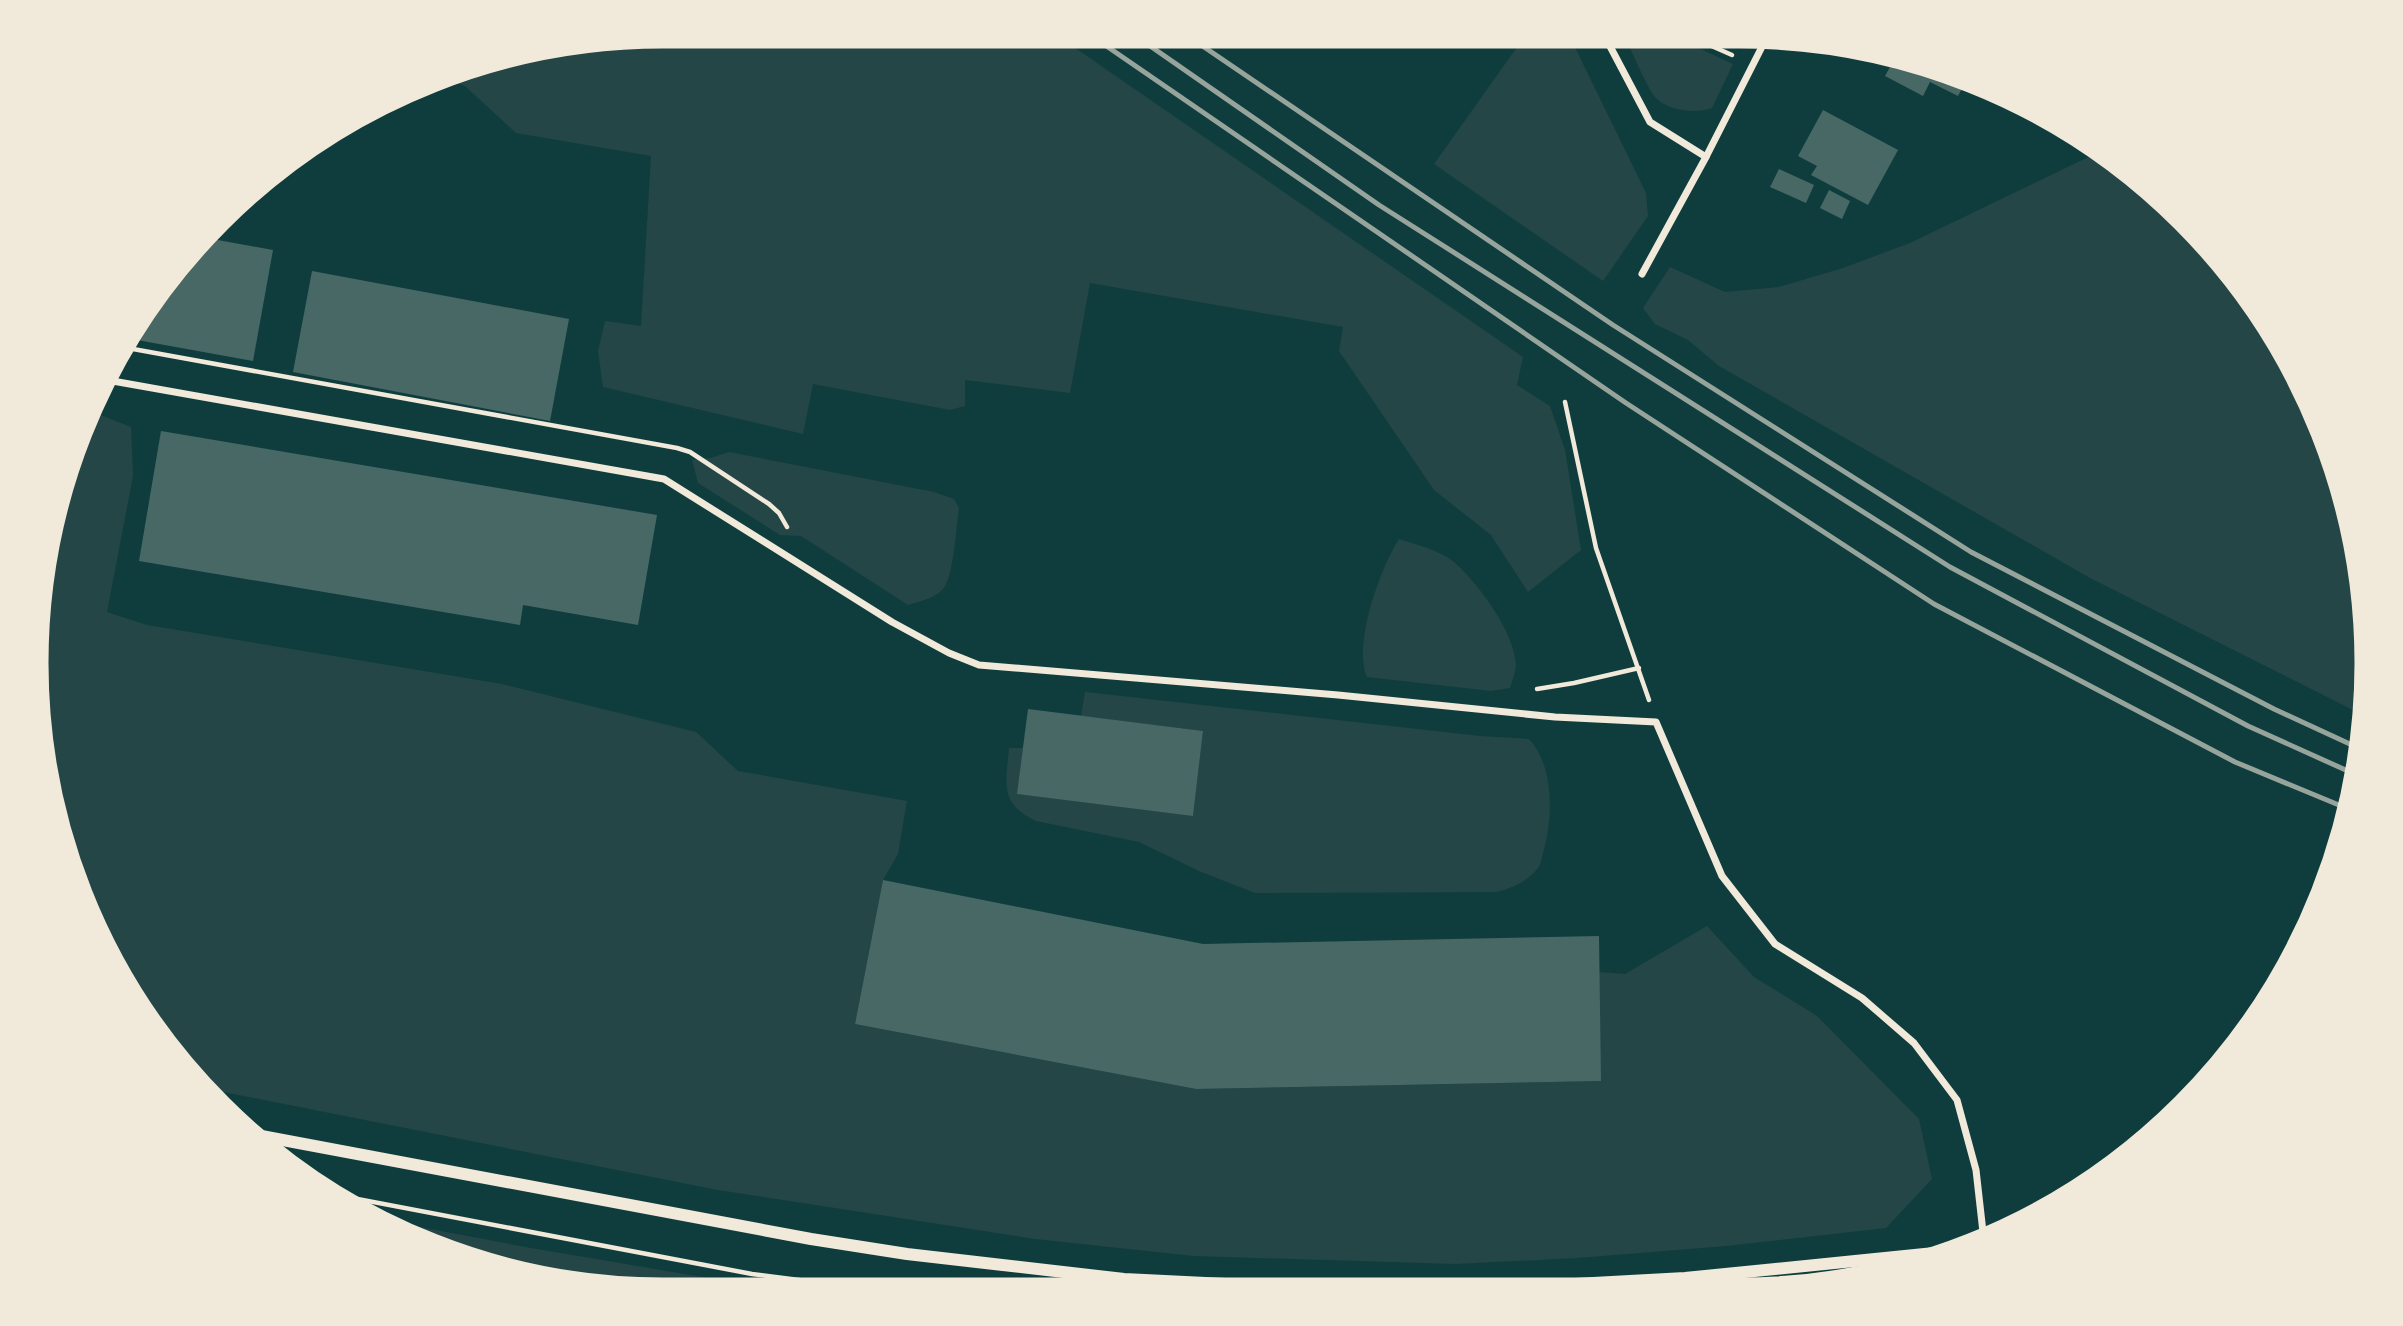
<svg xmlns="http://www.w3.org/2000/svg" width="2403" height="1326" font-family="Quicksand,sans-serif">
  <rect width="100%" height="100%" fill="#0f3d3e"/>
  <g fill="#244646">
    <polygon points="663,32 1052,32 1523,357 1517,385 1550,406 1565,450 1581,550 1528,592 1491,535 1434,490 1339,351 1343,327 1090,283 1070,393 965,380 965,406 950,410 813,384 803,434 603,387 598,351 605,321 641,326 651,156 516,133 465,86 440,76 460,65"/>
    <polygon points="1527,33 1568,33 1646,193 1648,216 1603,281 1434,164"/>
    <path d="M1623,33H1666L1733,64L1712,108C1695,114 1668,111 1655,97C1646,86 1630,47 1623,33Z"/>
    <polygon points="2103,150 2157,188 2241,279 2307,384 2350,500 2370,622 2367,717 2090,578 1719,366 1688,340 1655,324 1643,308 1670,267 1725,292 1779,287 1843,268 1910,243"/>
    <polygon points="93,412 131,427 133,476 107,612 147,625 502,684 696,732 738,771 907,801 898,854 883,880 855,1024 1196,1089 1600,1081 1599,972 1625,974 1707,926 1754,977 1817,1016 1919,1119 1932,1179 1886,1228 1726,1246 1578,1258 1456,1264 1194,1256 1035,1239 718,1190 198,1087 188,1079 79,904 33,704 53,499"/>
    <path d="M729,452L934,492L954,499L959,508C956,527 954,576 943,589C933,599 921,601 908,605L801,536L780,535L698,483L692,460L711,458Z"/>
    <path d="M1399,539C1417,545 1439,550 1454,562C1478,583 1516,634 1516,667C1515,673 1512,681 1510,688L1491,691L1367,677C1353,643 1380,569 1399,539Z"/>
    <path d="M1085,692L1480,736L1529,739C1555,767 1553,819 1543,853C1542,858 1541,864 1538,868C1527,882 1512,888 1496,892L1255,893L1199,871L1139,842L1036,821C999,804 1006,783 1009,748H1023L1018,794L1193,815L1203,731L1081,716Z"/>
    <polygon points="361,1216 531,1248 797,1293 622,1293 499,1273"/>
  </g>
  <g fill="#486865">
    <polygon points="1399,32 1428,32 1419,45"/>
    <polygon points="1896,56 1943,65 1968,77 1958,96 1930,82 1923,96 1885,76"/>
    <polygon points="1823,110 1898,150 1868,205 1811,175 1817,166 1798,156"/>
    <polygon points="1779,169 1814,185 1806,203 1770,187"/>
    <polygon points="1829,190 1850,201 1842,219 1820,208"/>
    <polygon points="207,238 273,250 253,361 126,338 138,312"/>
    <polygon points="312,271 569,319 550,421 293,372"/>
    <polygon points="161,431 657,515 638,625 523,605 520,625 139,561"/>
    <polygon points="1028,709 1203,731 1193,816 1017,794"/>
    <polygon points="883,880 1203,944 1599,936 1601,1081 1196,1089 855,1024"/>
  </g>
  <g fill="none" stroke-linecap="round" stroke-linejoin="round">
    <g stroke="#f1e9da" stroke-width="4.5">
      <polyline points="1682,33 1732,55"/>
      <polyline points="1553,38 1564,33"/>
      <polyline points="122,347 677,448 690,452 769,504 779,513 787,527"/>
      <polyline points="1565,402 1596,548 1649,700"/>
      <polyline points="1537,689 1574,683 1639,668"/>
      <polyline points="326,1193 752,1274 893,1292"/>
    </g>
    <g stroke="#f1e9da" stroke-width="7">
      <polyline points="1603,33 1650,122 1706,157"/>
      <polyline points="1642,274 1706,157 1769,33"/>
      <polyline points="107,380 664,479 892,622 949,653 979,665 1338,695 1555,717 1656,722 1722,876 1775,944 1862,998 1914,1043 1957,1100 1976,1170 1984,1241"/>
    </g>
    <polyline stroke="#f1e9da" stroke-width="12" points="256,1135 811,1239 907,1254 1124,1279 1346,1290 1465,1290 1685,1278 1964,1250"/>
    <g stroke="#97a49c" stroke-width="5">
      <polyline points="1086,32 1626,403 1934,604 2235,762 2351,810"/>
      <polyline points="1130,32 1379,205 1950,567 2248,726 2359,776"/>
      <polyline points="1182,32 1613,325 1971,552 2274,709 2365,751"/>
    </g>
  </g>
  <path d="M0 0H2403V1326H0ZM663 44H1740A619 619 0 0 1 2359 663V663A619 619 0 0 1 1740 1282H663A619 619 0 0 1 44 663V663A619 619 0 0 1 663 44Z" fill="#f1e9da" fill-rule="evenodd"/>
  <path fill="none" stroke="#f1e9da" stroke-width="9" d="M663 44H1740A619 619 0 0 1 2359 663V663A619 619 0 0 1 1740 1282H663A619 619 0 0 1 44 663V663A619 619 0 0 1 663 44Z"/>
</svg>
